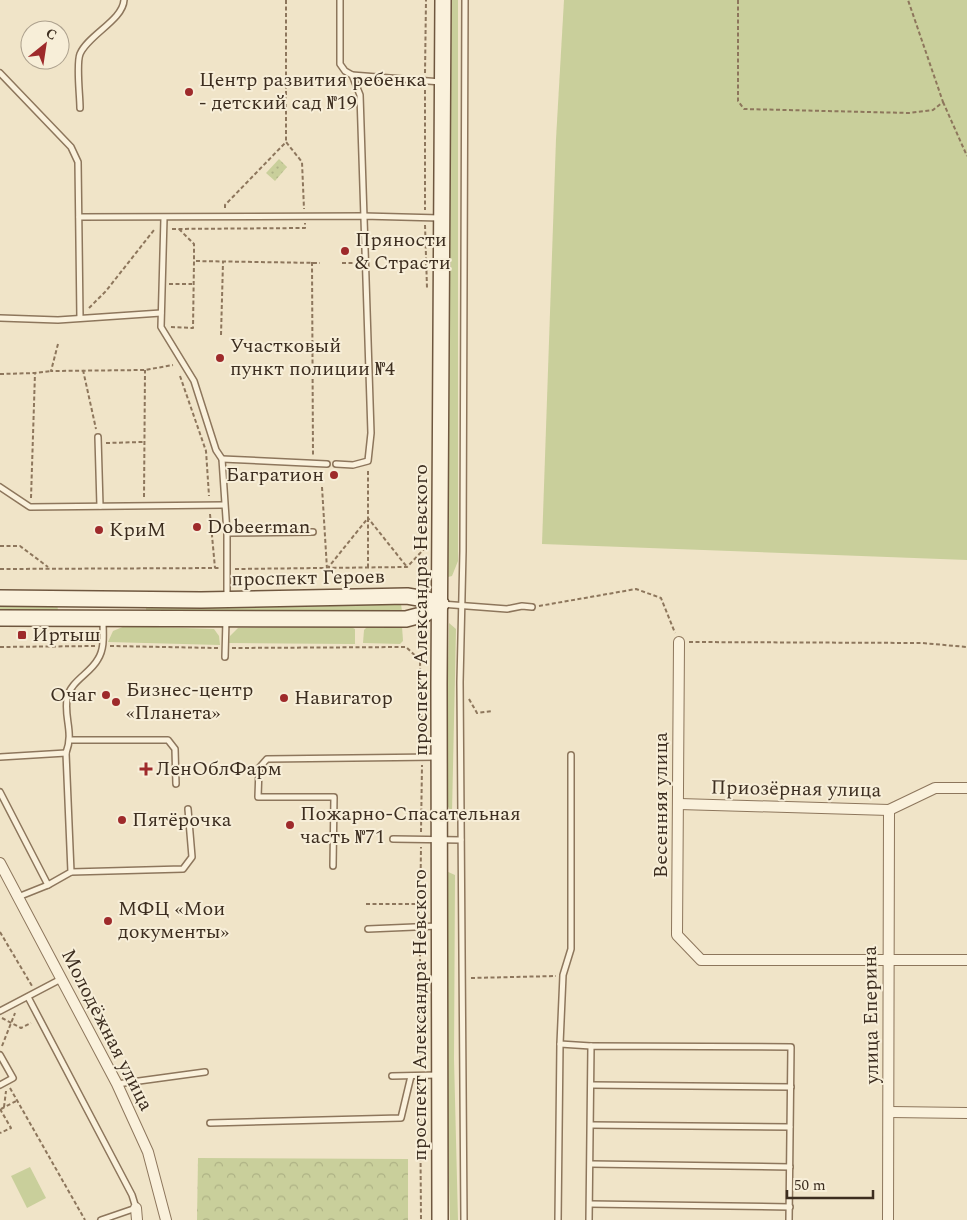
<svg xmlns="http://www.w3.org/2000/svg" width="967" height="1220" font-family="Spectral,serif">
  <defs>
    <pattern id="forest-crowns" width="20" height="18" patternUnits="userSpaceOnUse" patternTransform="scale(1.25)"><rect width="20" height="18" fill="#c9cf9b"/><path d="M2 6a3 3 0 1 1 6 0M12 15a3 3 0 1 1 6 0" fill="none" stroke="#aeb285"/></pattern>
    <pattern id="park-dots" width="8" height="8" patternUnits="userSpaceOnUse" patternTransform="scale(1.25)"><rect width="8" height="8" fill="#c9cf9b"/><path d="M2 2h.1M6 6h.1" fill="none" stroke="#aeb285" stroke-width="1.8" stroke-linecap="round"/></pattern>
  </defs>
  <rect width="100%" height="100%" fill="#f0e4c8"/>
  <g fill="#c9cf9b">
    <polygon points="450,0 458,0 458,561 452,576 448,577"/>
    <polygon points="564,0 967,0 967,560 542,544 556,139"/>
    <polygon points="0,603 57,604 58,610 0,610"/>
    <polygon points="401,604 402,611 146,611 146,605"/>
    <polygon points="449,623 456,629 452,813 445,802"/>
    <polygon points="125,626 214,629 219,636 220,645 108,642 113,631"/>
    <polygon points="402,626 403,641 400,644 363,643 364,630 367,627"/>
    <polygon points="351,627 355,629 355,644 229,643 230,636 238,628"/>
    <polygon points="446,871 455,875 454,1059 458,1220 450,1220 446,1060"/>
    <polygon points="30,1167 46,1198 27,1208 11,1176"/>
  </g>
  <polygon fill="url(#forest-crowns)" points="198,1158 408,1159 408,1220 197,1220"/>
  <polygon fill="url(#park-dots)" points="279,159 287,167 275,181 266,173"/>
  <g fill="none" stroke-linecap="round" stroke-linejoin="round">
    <g stroke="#8d765c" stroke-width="8">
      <g id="lane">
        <polyline points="0,73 71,147 78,162 80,318"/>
        <polyline points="352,75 441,82"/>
        <path d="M80,108C80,95 76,64 80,54C88,35 123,20 124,0"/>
        <polyline points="79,217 363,216 440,218"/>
        <polyline points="164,218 161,327 194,381 216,450 222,459 227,533 227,597"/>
        <polyline points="0,318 58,320 161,313"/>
        <polyline points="98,437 100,506"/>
        <polyline points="222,459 327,464"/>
        <polyline points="336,464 353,465 368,461 371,433 360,95 352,75 345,71 340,64 340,0"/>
        <polyline points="0,487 30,507 224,505"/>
        <polyline points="227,533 313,532"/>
        <polyline points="441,604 507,609 522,606 532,607"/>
        <polyline points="225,657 226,620"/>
        <polyline points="71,740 168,740 175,749 176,784"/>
        <polyline points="0,757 66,753"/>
        <polyline points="0,792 48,885"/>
        <polyline points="393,839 461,840"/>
        <polyline points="333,866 334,797 258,797 259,768 267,759 437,757"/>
        <polyline points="71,872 183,869 192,857 188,809"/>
        <path d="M18,897L48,885L71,872L66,753C74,732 64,719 67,699C70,681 90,674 98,659C105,648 103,634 103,621"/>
        <polyline points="368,929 438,926"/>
        <polyline points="28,997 132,1195 136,1208 101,1220"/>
        <polyline points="0,1011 61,979"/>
        <polyline points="560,1044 591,1046"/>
        <polyline points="0,1055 13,1078 0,1085"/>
        <polyline points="392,1076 438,1075"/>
        <polyline points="117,1084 205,1072"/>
        <polyline points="592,1085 791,1087"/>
        <polyline points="210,1123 401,1118 411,1076"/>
        <polyline points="591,1125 790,1127"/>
        <polyline points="591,1164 790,1167"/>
        <polyline points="590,1204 790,1207"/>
        <polyline points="464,1220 460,682 463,551 465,0"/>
        <polyline points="558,1220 560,1044 563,975 571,949 571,755"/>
        <polyline points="589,1220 591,1046 791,1047 789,1220"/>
      </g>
    </g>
    <g stroke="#8d765c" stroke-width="12">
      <g id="street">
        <polyline points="679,642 677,935 701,960 967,960"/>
        <polyline points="679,804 889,810 935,788 967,788"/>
        <polyline points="0,863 117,1084 148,1152 166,1220"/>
        <polyline points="890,1112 967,1113"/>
        <polyline points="136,1208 137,1220"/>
        <polyline points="888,1220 889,810"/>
      </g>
    </g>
    <g stroke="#6f573f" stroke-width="18">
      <g id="secondary">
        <polyline points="0,598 201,600 407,596 425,599 441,604"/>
        <polyline points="0,618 406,619 425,614 441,604"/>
        <polyline points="440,1220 439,684 443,0"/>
      </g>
    </g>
    <g stroke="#8d765c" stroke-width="2" stroke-dasharray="4 2.5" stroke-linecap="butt">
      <polyline points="286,0 286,142"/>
      <polyline points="738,0 738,101 744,109 909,113 933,110 943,102 908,0"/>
      <polyline points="425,73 426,0"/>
      <polyline points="425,90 425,210"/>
      <polyline points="943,102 967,156"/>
      <polyline points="225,208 225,205 286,142 302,162 304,209"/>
      <polyline points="425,225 427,288"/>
      <polyline points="172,229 305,228 305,223"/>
      <polyline points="179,229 194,244 194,260"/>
      <polyline points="312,262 313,455"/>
      <polyline points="342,263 358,263"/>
      <polyline points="169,284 192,284"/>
      <polyline points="89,308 106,291 154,230"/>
      <polyline points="171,327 193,328 194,261 320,263"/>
      <polyline points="221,335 223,262"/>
      <polyline points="58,344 51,371 145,370 173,365"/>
      <polyline points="83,370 96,429"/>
      <polyline points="0,374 35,373 51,371"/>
      <polyline points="180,376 206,451 209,496"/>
      <polyline points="106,443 143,442"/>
      <polyline points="368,471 368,518 407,567"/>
      <polyline points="322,487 327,569"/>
      <polyline points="144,497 145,370"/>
      <polyline points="31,498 35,373"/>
      <polyline points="210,514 215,568"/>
      <polyline points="368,518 368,568"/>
      <polyline points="0,546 20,546 48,567"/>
      <polyline points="0,569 220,568"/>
      <polyline points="235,569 407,567 426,547"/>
      <polyline points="327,569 368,518"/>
      <polyline points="539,606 636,589 661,598 675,633"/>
      <polyline points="689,642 922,643 967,647"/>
      <polyline points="110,646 218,648"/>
      <polyline points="0,647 95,646"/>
      <polyline points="232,648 406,647 420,660 422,750"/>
      <polyline points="469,699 477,713 493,711"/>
      <polyline points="421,832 422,765"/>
      <polyline points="366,904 420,904"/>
      <polyline points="420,920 421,847"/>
      <polyline points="0,932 32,986"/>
      <polyline points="471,978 556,976"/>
      <polyline points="2,1018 21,1028 31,1023"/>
      <polyline points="2,1046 15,1013"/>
      <polyline points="420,1067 420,935"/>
      <polyline points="420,1085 421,1220"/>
      <polyline points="10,1088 85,1220"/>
      <polyline points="4,1107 6,1091"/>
      <polyline points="0,1109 11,1128 0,1133"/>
      <polyline points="1,1109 18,1100"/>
    </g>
    <use href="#lane" stroke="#faf1dc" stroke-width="5"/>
    <use href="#street" stroke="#faf1dc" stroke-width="10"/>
    <use href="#secondary" stroke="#faf1dc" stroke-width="15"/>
  </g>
  <g fill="#9e2a2b" stroke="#f7eed8" stroke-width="2">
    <circle cx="189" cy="92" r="5"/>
    <circle cx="345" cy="251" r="5"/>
    <circle cx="220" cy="358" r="5"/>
    <circle cx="334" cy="475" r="5"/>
    <circle cx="197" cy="527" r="5"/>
    <circle cx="99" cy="530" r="5"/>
    <rect x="17" y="630" width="10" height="10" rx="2.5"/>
    <circle cx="106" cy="695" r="5"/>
    <circle cx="284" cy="698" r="5"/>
    <circle cx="116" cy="702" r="5"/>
    <path d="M143.5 761.5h5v5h5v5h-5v5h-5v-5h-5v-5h5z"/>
    <circle cx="122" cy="820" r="5"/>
    <circle cx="290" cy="825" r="5"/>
    <circle cx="108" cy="921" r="5"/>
  </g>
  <g text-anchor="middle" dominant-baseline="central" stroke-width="4" stroke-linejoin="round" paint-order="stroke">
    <g font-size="20" fill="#3d2e20" stroke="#f7eed8" text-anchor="start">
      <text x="199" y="80">Центр развития ребенка<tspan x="199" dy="23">- детский сад №19</tspan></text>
      <text x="355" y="240">Пряности<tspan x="355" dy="23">&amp; Страсти</tspan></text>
      <text x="230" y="346">Участковый<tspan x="230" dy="23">пункт полиции №4</tspan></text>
      <text x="324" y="475" text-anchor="end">Багратион</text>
      <text x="207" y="527">Dobeerman</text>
      <text x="109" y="530">КриМ</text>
      <text x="32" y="635">Иртыш</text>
      <text x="126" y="690">Бизнес-центр<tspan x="126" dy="23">«Планета»</tspan></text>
      <text x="96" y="695" text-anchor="end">Очаг</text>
      <text x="294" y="698">Навигатор</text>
      <text x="156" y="769">ЛенОблФарм</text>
      <text x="300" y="814">Пожарно-Спасательная<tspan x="300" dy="23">часть №71</tspan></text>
      <text x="132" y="820">Пятёрочка</text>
      <text x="118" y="909">МФЦ «Мои<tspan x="118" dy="23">документы»</tspan></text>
    </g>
    <g font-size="20" fill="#3d2e20" stroke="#f7eed8">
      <text transform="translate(308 578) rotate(-1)">проспект Героев</text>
      <text transform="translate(421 610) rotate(-90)">проспект Александра Невского</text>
      <text transform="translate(796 789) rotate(1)">Приозёрная улица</text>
      <text transform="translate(661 805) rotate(-90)">Весенняя улица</text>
      <text transform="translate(420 1015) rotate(-90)">проспект Александра Невского</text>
      <text transform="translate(871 1015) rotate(-91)">улица Еперина</text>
      <text transform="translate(107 1030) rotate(63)">Молодёжная улица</text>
    </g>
  </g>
  <g transform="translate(45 45) rotate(30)"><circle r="24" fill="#f7eed8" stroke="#ada18e"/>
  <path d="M0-4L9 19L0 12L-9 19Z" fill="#9e2a2b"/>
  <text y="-8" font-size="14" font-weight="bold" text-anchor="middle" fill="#3d2e20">С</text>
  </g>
  <path d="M787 1190v8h86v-8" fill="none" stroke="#3d2e20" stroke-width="2.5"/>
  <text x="794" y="1190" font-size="15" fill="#3d2e20" stroke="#f7eed8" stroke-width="4" paint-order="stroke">50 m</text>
</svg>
